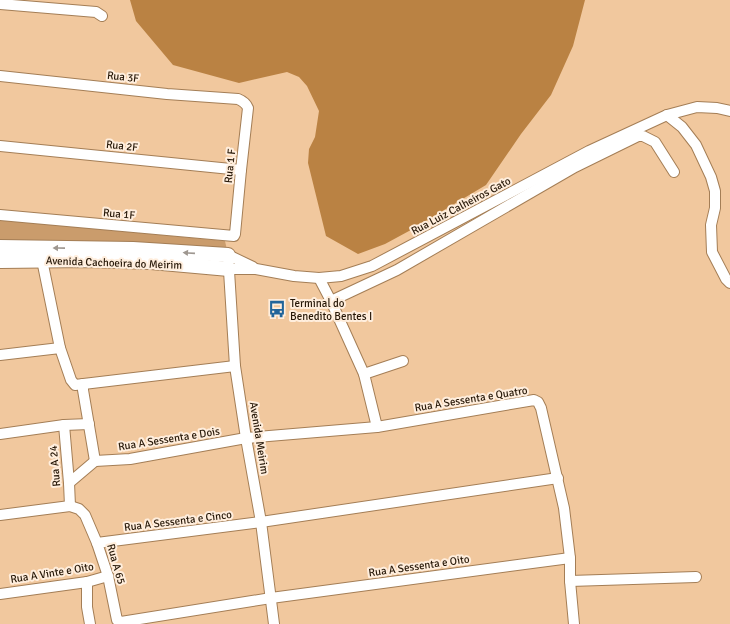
<svg xmlns="http://www.w3.org/2000/svg" width="730" height="624" font-family="Signika,sans-serif">
  <rect width="100%" height="100%" fill="#f1c89e"/>
  <polygon fill="#ca9c6c" points="0,220 225,241 227,250 0,246"/>
  <polygon fill="#ba8243" points="130,0 585,0 573,46 551,95 521,134 486,185 409,231 385,244 358,254 326,236 308,163 309,149 315,137 319,111 307,86 299,77 287,72 239,83 173,65 136,21"/>
  <g fill="none" stroke-linecap="round" stroke-linejoin="round">
    <g stroke="#a47e56" stroke-width="12">
      <g id="street">
        <polyline points="0,4 96,12 102,16"/>
        <path d="M0,76L167,94L238,99C243,101 246,103 248,108L241,170L235,234L234,236L0,215"/>
        <polyline points="667,115 682,127 696,145 711,177 715,191 715,208 711,225 712,252 726,279 730,283"/>
        <polyline points="0,146 241,170"/>
        <polyline points="42,260 60,348"/>
        <polyline points="253,267 228,255 235,366 246,438 261,522 274,624"/>
        <polyline points="229,269 256,269 294,276 319,278 341,276 372,266 589,151 667,115 697,107 717,108 730,111"/>
        <polyline points="319,278 331,301 364,374 377,427"/>
        <polyline points="331,301 397,270 575,167 638,136 643,136 655,142 674,172"/>
        <polyline points="0,355 60,348 71,380 75,385 235,366"/>
        <polyline points="364,374 403,361"/>
        <polyline points="83,384 83,390 95,461"/>
        <polyline points="64,425 69,483 70,506"/>
        <polyline points="0,434 64,425 89,424"/>
        <polyline points="95,461 130,459 246,438 377,427 534,400 538,402 541,408 564,508 570,558 570,581 574,624"/>
        <polyline points="69,483 95,461"/>
        <polyline points="0,515 70,506 79,509 85,515 97,543 108,576 117,620 121,622 271,598 570,558"/>
        <polyline points="97,543 261,522 558,478"/>
        <polyline points="570,581 696,577"/>
        <polyline points="87,582 87,607 90,624"/>
        <polyline points="0,594 87,582 108,576"/>
      </g>
    </g>
    <g stroke="#a47e56" stroke-width="16">
      <g id="secondary">
        <polyline points="0,247 133,249 228,255"/>
        <polyline points="0,261 88,260 151,262 229,269"/>
      </g>
    </g>
    <use href="#street" stroke="#fff" stroke-width="10"/>
    <use href="#secondary" stroke="#fff" stroke-width="14"/>
  </g>
  <defs><path id="oneway-solid" d="M-6-.8H1V-3.2L6.5 0L1 3.2V.8H-6Z"/></defs>
  <g fill="#9e9790">
    <use href="#oneway-solid" transform="translate(59 248) rotate(-179)"/>
    <use href="#oneway-solid" transform="translate(189 253) rotate(-176)"/>
  </g>
  <defs>
    <g id="bus-bare" transform="scale(1.38)"><path d="M-5-6H5V4H4V6H2V4H-2V6H-4V4H-5ZM-3.5-4V0h7V-4ZM-3.5 1.2v1.5H-2V1.2ZM2 1.2v1.5H3.5V1.2Z" fill="#22659a" stroke="#fed" stroke-width="2.5" paint-order="stroke"/></g>
  </defs>
  <g fill-rule="evenodd">
    <use href="#bus-bare" x="277" y="309"/>
  </g>
  <g text-anchor="middle" dominant-baseline="central" stroke-width="4" stroke-linejoin="round" paint-order="stroke">
    <g font-size="11" fill="#271808" stroke="#fed">
      <text transform="translate(123 77) rotate(6)">Rua 3F</text>
      <text transform="translate(122 146) rotate(6)">Rua 2F</text>
      <text transform="translate(230 166) rotate(-84)">Rua 1 F</text>
      <text transform="translate(461 206) rotate(-28)">Rua Luiz Calheiros Gato</text>
      <text transform="translate(119 214) rotate(5)">Rua 1F</text>
      <text transform="translate(114 263) rotate(2)">Avenida Cachoeira do Meirim</text>
      <text transform="translate(471 399) rotate(-9)">Rua A Sessenta e Quatro</text>
      <text transform="translate(259 438) rotate(81)">Avenida Meirim</text>
      <text transform="translate(169 439) rotate(-9)">Rua A Sessenta e Dois</text>
      <text transform="translate(55 466) rotate(-95)">Rua A 24</text>
      <text transform="translate(178 521) rotate(-7)">Rua A Sessenta e Cinco</text>
      <text transform="translate(116 564) rotate(74)">Rua A 65</text>
      <text transform="translate(419 566) rotate(-8)">Rua A Sessenta e Oito</text>
      <text transform="translate(52 573) rotate(-9)">Rua A Vinte e Oito</text>
    </g>
    <g font-size="11" fill="#271808" stroke="#fed" text-anchor="start">
      <text x="290" y="303">Terminal do<tspan x="290" dy="13">Benedito Bentes I</tspan></text>
    </g>
  </g>
</svg>
